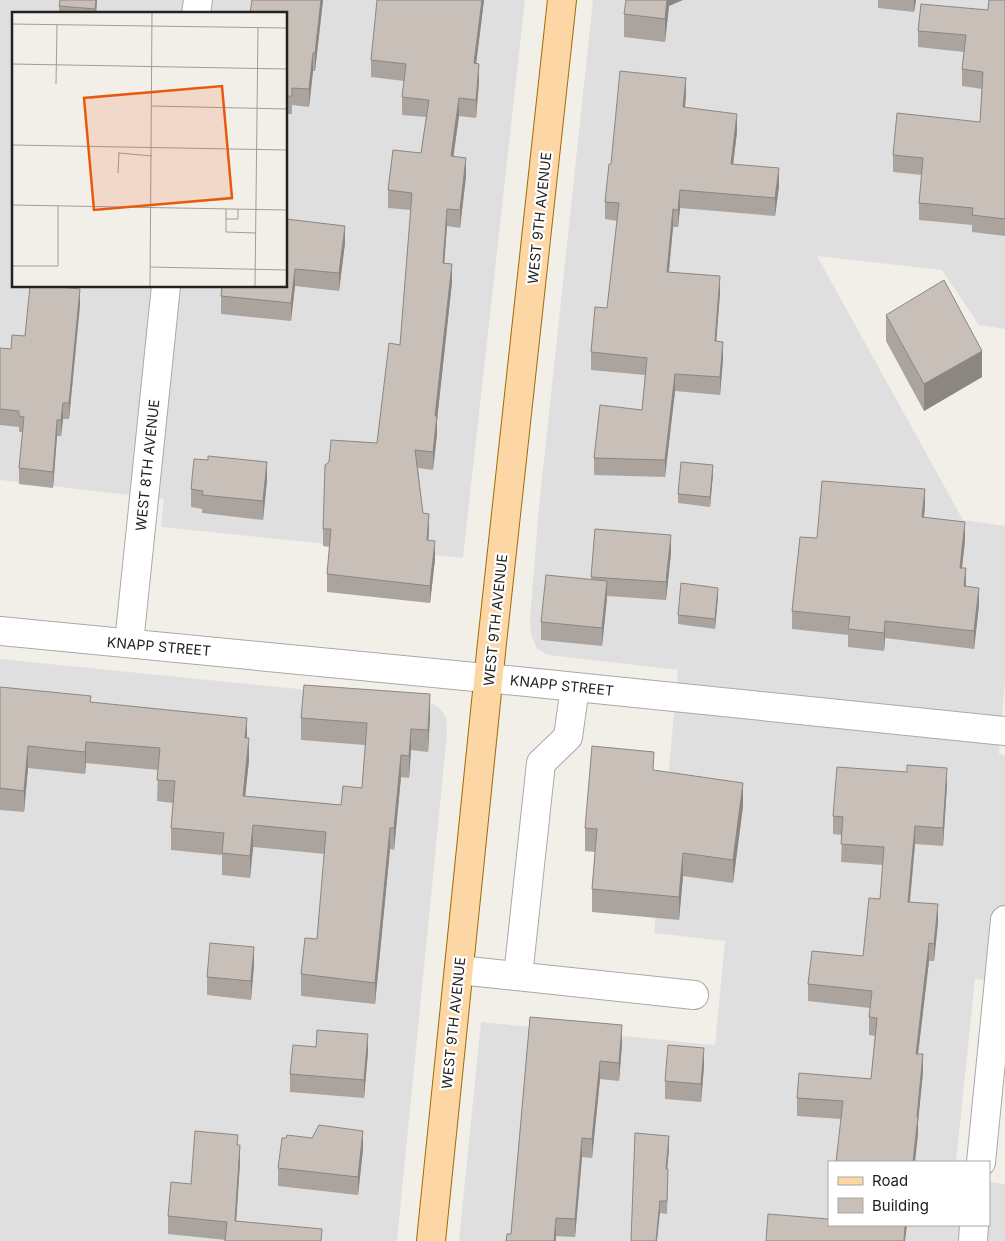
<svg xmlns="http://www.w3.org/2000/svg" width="1005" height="1241" font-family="Inter,sans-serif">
  <rect width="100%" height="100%" fill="#f2efe9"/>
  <g fill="#e0dfdf" fill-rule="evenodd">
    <path d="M0,0H525L463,558L161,527L164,499L0,480ZM14,14H286V286H14Z"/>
    <polygon points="593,0 1005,0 1005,329 979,325 942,270 817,256 963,520 1005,526 1005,681 999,754 1005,755 1005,982 975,979 956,1162 829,1162 829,1225 989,1225 989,1182 1005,1184 1005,1241 459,1241 481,1022 715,1045 725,941 654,933 678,670 549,655 537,649 531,635 530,619 539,507"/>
    <polygon points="0,659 429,702 440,708 446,718 447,734 397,1241 0,1241"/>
  </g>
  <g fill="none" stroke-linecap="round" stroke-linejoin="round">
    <g stroke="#a9a9a9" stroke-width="30">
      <g id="minor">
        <polyline points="196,14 198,0"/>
        <polyline points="0,631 527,682 1005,731"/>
        <polyline points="129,643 166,286"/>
        <polyline points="459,970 694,995"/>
        <polyline points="518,976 541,763 568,737 575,687"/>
        <polyline points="981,1162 1005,920"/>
        <polyline points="973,1241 974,1225"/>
      </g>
    </g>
    <g stroke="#a06b00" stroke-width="30">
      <polyline id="major" points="431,1241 492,643 562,0"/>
    </g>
    <use href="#minor" stroke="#fff" stroke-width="28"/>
    <use href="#major" stroke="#fcd6a4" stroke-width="28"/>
  </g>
  <g fill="#aba49e">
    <polygon points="97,0 96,14 59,14 59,6"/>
    <polygon points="252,0 323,0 315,71 313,71 309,107 292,105 292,114 287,114"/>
    <polygon points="484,0 476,64 479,82 476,118 459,116 453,157 466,176 460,228 447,226 444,263 452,282 437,420 437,434 433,470 418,468 423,513 429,531 428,540 435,559 430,603 327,592 327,574 330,547 323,546 323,529 377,443 400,345 411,210 388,208 388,190 421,153 426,117 402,115 402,97 404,81 371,77 371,60"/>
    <polygon points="878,0 916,0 914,12 878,8"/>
    <polygon points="1005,0 1005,236 972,232 972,225 919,220 919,203 922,175 893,172 893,155 980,122 982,89 962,86 962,69 964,52 918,47 918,31 988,10"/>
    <polygon points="669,6 665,42 624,37 624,14"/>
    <polygon points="686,95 685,107 737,132 733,164 779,186 775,216 680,208 678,227 673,227 669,272 720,293 716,341 723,359 720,395 675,391 665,477 594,475 594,458 642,410 645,375 591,370 591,352 607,308 617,221 605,219 605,202 611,164"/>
    <polygon points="286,219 345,243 339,291 295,286 291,321 221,314 221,296"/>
    <polygon points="80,305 69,419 63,419 61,436 57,436 53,488 19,484 19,468 23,432 19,432 19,427 0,425 0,348 11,349 25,336"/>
    <polygon points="886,315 982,377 924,411 886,341"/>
    <polygon points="713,474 710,507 678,503 678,494"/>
    <polygon points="267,480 263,520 202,513 202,509 191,507 191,489"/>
    <polygon points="925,506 924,517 965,540 962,568 966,586 979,605 974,649 885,638 884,651 848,647 848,635 792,629 792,611 817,538"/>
    <polygon points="595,529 671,553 666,600 607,596 602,646 541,640 541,622 591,580"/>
    <polygon points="718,597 715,629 678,624 678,615"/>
    <polygon points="0,687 91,702 247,738 249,760 245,796 341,805 362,788 365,745 301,740 301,718 430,716 428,752 411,750 409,778 401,777 394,850 390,849 375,1004 301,996 301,974 317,939 325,854 253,847 250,878 222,875 222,855 171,850 171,828 173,803 157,801 158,770 86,763 85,774 28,768 24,812 0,810"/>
    <polygon points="654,770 743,806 733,883 683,876 679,920 592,912 592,889 595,852 585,851 585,828"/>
    <polygon points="947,785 943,846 915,844 910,902 938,922 934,961 929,961 918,1054 923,1072 918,1122 918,1135 841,1119 797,1116 797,1098 871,1079 875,1036 869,1035 869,1017 870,1008 808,1001 808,984 863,956 880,899 883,865 841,862 842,835 833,834 833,816"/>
    <polygon points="254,965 251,1000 207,995 207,977"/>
    <polygon points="530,1017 622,1044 619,1081 600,1079 592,1158 582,1157 575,1237 511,1234"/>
    <polygon points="368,1052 364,1098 290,1092 290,1074"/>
    <polygon points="704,1066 701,1102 665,1099 665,1081"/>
    <polygon points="238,1145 240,1163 236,1221 322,1241 226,1240 168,1234 168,1216 191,1184"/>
    <polygon points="363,1149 358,1195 278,1186 278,1168"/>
    <polygon points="669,1149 667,1169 668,1182 667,1214 660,1213 631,1241"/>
  </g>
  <g fill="#8b8681">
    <polygon points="96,0 97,0 96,14 95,14"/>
    <polygon points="321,0 323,0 315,71 315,53"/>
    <polygon points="482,0 484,0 474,81 474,63"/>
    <polygon points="667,0 683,0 669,6 665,42 665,19"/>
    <polygon points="914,0 916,0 914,12"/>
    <polygon points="313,53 313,71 309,107 309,89"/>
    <polygon points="479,64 479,82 476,118 476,100"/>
    <polygon points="686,78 686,95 683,125 683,107"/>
    <polygon points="287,96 287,114 286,122 286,104"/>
    <polygon points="459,98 459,116 451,174 451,156"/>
    <polygon points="737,114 737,132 731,182 731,164"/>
    <polygon points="466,158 466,176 460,228 460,210"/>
    <polygon points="779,168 779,186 775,216 775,198"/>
    <polygon points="287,189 287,207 286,218 286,200"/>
    <polygon points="680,190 680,208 678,227 678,210"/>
    <polygon points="447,209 447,226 443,281 443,263"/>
    <polygon points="673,209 673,227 667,289 667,272"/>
    <polygon points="345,226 345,243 339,291 339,273"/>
    <polygon points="452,264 452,282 437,420 437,434 433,470 433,452 435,416"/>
    <polygon points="295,269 295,286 291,321 291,303"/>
    <polygon points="720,276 720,293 715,359 715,341"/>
    <polygon points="80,289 80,305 69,419 69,403"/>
    <polygon points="723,342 723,359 720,395 720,377"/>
    <polygon points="982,351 982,377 924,411 924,384"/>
    <polygon points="675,374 675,391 665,477 665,460"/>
    <polygon points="63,403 63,419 61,436 61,420"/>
    <polygon points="57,420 57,436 53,488 53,472"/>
    <polygon points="267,462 267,480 263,520 263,501"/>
    <polygon points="713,465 713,474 710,507 710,497"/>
    <polygon points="925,489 925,506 922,535 922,517"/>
    <polygon points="429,514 429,531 427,558 427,540"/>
    <polygon points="965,522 965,540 960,585 960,568"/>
    <polygon points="671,535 671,553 666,600 666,582"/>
    <polygon points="435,541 435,559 430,603 430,586"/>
    <polygon points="966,568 966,586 964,604 964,586"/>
    <polygon points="607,581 607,599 602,646 602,628"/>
    <polygon points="718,588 718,597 715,629 715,619"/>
    <polygon points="979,588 979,605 974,649 974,631"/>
    <polygon points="885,621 885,638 884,651 884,633"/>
    <polygon points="430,694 430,716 428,752 428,730"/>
    <polygon points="247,718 247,740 245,738"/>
    <polygon points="411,729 411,750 409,778 409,756"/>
    <polygon points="249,738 249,760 243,817 243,796"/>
    <polygon points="86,742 86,763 85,774 85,752"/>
    <polygon points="28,746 28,768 24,812 24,791"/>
    <polygon points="401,755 401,777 394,850 394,828"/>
    <polygon points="947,768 947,785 943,846 943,828"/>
    <polygon points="743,783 743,806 733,883 733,860"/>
    <polygon points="253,825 253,847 250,878 250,856"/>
    <polygon points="915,826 915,844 908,919 908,902"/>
    <polygon points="390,828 390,849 375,1004 375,983"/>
    <polygon points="683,853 683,876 679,920 679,897"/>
    <polygon points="938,904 938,922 934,961 934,944"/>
    <polygon points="929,943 929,961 916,1071 916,1054"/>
    <polygon points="254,947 254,965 251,1000 251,981"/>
    <polygon points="622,1025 622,1044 619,1081 619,1063"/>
    <polygon points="368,1034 368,1052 364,1098 364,1080"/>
    <polygon points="704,1048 704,1066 701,1102 701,1084"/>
    <polygon points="923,1054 923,1072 918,1122 918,1135 915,1162 913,1162"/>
    <polygon points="600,1061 600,1079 592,1158 592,1139"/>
    <polygon points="363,1131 363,1149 358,1195 358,1177"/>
    <polygon points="669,1136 669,1149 666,1182 666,1169"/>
    <polygon points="582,1138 582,1157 575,1237 575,1219"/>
    <polygon points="240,1145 240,1163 235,1239 235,1221"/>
    <polygon points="660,1201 660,1213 657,1241 656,1241"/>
    <polygon points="556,1218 556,1241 554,1241"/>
    <polygon points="905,1225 907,1225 905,1241 904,1241"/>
  </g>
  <g fill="#c7bfb8" stroke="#8b8681">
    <polygon points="60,0 96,0 95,9 59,6"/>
    <polygon points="252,0 321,0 315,53 313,53 309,89 292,88 292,96 287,96 286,104 286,14 250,14"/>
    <polygon points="377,0 482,0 474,63 479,64 476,100 459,98 451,156 466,158 460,210 447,209 443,263 452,264 435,416 437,416 433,452 415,450 423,513 429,514 427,540 435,541 430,586 327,574 331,529 323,529 325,465 329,462 331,440 377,443 389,343 400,345 412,193 388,190 393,150 421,153 429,100 402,97 406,64 371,60"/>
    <polygon points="626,0 667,0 665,19 624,14"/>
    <polygon points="989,0 1005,0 1005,219 972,215 973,208 919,203 923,158 893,155 897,113 980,122 983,72 962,69 966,35 918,31 921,4 988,10"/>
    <polygon points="620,71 686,78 683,107 737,114 731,164 779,168 775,198 680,190 678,210 673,209 667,272 720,276 715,341 723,342 720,377 675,374 665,460 594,458 600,405 642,410 647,358 591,352 595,307 607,308 619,203 605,202 609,164 611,164"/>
    <polygon points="286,219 345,226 339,273 295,269 291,303 221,296 222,286 286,286"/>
    <polygon points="944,280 982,351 924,384 886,315"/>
    <polygon points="30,286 52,286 80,289 69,403 63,403 61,420 57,420 53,472 19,468 24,417 19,416 19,411 0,409 0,348 11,349 12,335 25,336"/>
    <polygon points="208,456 267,462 263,501 202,495 203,491 191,489 194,459 208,460"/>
    <polygon points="681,462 713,465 710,497 678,494"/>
    <polygon points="822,481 925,489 922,517 965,522 960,568 966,568 964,586 979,588 974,631 885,621 884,633 848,629 850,617 792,611 800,537 817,538"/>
    <polygon points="595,529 671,535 666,582 591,577"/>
    <polygon points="546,575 607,581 602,628 541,622"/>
    <polygon points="681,583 718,588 715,619 678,615"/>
    <polygon points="304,685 430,694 428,730 411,729 409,756 401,755 394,828 390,828 375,983 301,974 305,938 317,939 326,832 253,825 250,856 222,853 224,833 171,828 175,781 157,780 160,748 86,742 85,752 28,746 24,791 0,788 0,687 91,696 90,702 247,718 245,738 249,738 243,796 341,805 343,786 362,788 367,723 301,718"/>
    <polygon points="592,746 654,752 653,770 743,783 733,860 683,853 679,897 592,889 597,829 585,828"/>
    <polygon points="907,765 947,768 943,828 915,826 908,902 938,904 934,944 929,943 916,1054 923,1054 917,1117 918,1117 913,1162 836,1162 843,1101 797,1098 799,1073 871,1079 877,1018 869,1017 872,991 808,984 812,951 863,956 869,898 880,899 884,847 841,844 843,817 833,816 837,767 907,772"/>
    <polygon points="210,943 254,947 251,981 207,977"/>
    <polygon points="530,1017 622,1025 619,1063 600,1061 592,1139 582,1138 575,1219 556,1218 554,1241 506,1241 507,1234 511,1234"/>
    <polygon points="317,1030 368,1034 364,1080 290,1074 293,1045 316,1047"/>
    <polygon points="668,1045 704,1048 701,1084 665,1081"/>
    <polygon points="319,1125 363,1131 358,1177 278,1168 282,1138 286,1138 287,1135 312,1138"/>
    <polygon points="195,1131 238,1135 237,1145 240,1145 235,1221 322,1229 321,1241 225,1241 227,1222 168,1216 171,1182 191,1184"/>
    <polygon points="635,1133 669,1136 666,1169 668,1169 667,1201 660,1201 656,1241 631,1241"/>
    <polygon points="768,1214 828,1219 829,1215 829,1225 905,1225 904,1241 766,1241"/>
  </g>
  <g text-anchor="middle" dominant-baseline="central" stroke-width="4.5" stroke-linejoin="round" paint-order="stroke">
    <g font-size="14" fill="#222" stroke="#fff">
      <text transform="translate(539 218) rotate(-84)">WEST 9TH AVENUE</text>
      <text transform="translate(147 465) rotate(-84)">WEST 8TH AVENUE</text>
      <text transform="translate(495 620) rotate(-84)">WEST 9TH AVENUE</text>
      <text transform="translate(159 646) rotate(5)">KNAPP STREET</text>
      <text transform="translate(562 685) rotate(6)">KNAPP STREET</text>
      <text transform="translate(453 1023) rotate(-84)">WEST 9TH AVENUE</text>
    </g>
  </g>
  <g transform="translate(12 12)">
    <rect width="275" height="275" fill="#f2efe9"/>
    <path fill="none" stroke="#9f9d99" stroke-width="1" d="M0,12L275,16M0,52L275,57M44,72L45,13M140,94L275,97M0,133L275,138M107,141L140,144M106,161L107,140M0,193L275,198M214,197V220L244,221M214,207H226V197M0,254H46V194M138,255L275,258M138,275L140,0M243,275L246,16"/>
    <path fill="#e8590c" fill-opacity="0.15" stroke="#e8590c" stroke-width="2.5" d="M210,74L220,186L82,198L72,86Z"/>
    <rect width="275" height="275" fill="none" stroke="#222" stroke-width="2.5"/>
  </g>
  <rect x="828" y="1161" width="162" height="65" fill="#ffffff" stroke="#a7a7a7"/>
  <rect x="838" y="1177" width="25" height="8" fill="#fcd6a4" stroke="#a7a7a7"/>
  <text x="872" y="1186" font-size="15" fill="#222222">Road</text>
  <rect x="838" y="1198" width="25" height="15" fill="#c7bfb8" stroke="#a7a7a7"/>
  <text x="872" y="1211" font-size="15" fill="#222222">Building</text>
</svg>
